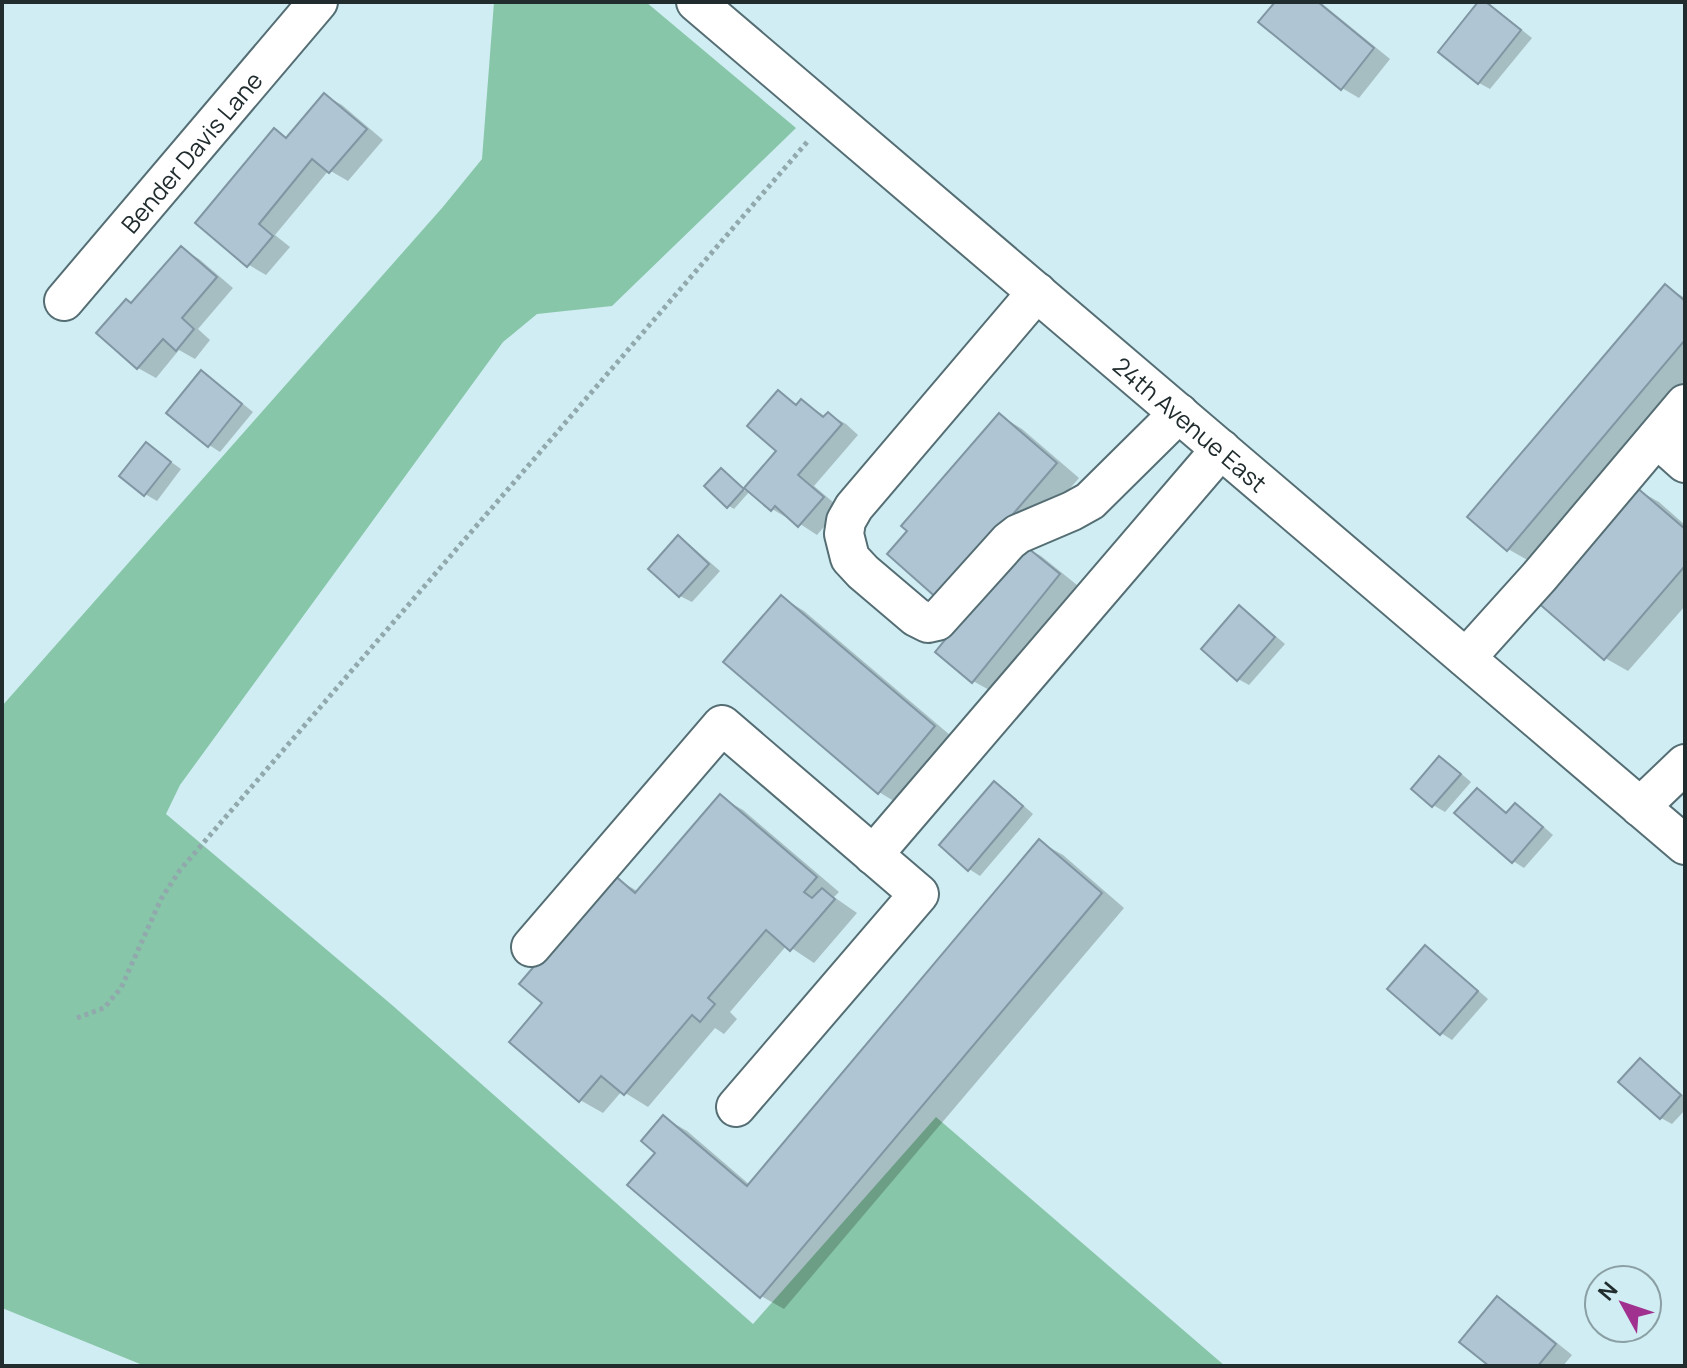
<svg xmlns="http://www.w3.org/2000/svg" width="1687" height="1368" font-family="Manrope,sans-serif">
  <rect width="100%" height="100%" fill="#d0edf3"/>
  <polygon fill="#87c6a8" points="494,2 646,2 796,128 612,306 537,314 503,342 180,785 166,814 392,1005 753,1324 936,1117 1225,1366 145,1366 2,1308 2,706 442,208 482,159"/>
  <g fill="#0003">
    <polygon points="1277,2 1320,2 1390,59 1359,98 1342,88"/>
    <polygon points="1481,2 1493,7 1532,38 1490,89 1479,83 1441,52"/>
    <polygon points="324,95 342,105 383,140 348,181 329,170 275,235 290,247 266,275 249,265 275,131 289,139"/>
    <polygon points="181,248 199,259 233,288 198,329 210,340 195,359 179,350 156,378 138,368 99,333 132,305"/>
    <polygon points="1665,286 1685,298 1685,380 1531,562 1508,549"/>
    <polygon points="201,373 212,379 253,412 220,452 209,445"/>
    <polygon points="778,393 798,405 802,401 826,417 828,414 846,424 858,435 814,486 840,508 817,535 791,518 789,519 772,509 750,491 734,509 729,506 726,474 745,491 779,451"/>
    <polygon points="999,415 1022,429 1079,478 1021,545 1041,556 1077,585 991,691 973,681 999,576"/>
    <polygon points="146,444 181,469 157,501 145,494"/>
    <polygon points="1636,489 1659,502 1685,525 1685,606 1628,671 1605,658"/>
    <polygon points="678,538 690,545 720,571 692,602 680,596 651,569"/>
    <polygon points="781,597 804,611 957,741 902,806 879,792"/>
    <polygon points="1239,608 1250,614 1285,644 1249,685 1238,679"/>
    <polygon points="1440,758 1451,765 1471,782 1445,812 1433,805"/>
    <polygon points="994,784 1006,790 1033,814 980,876 969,869"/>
    <polygon points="1477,790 1488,797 1508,814 1515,805 1527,812 1553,835 1524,868 1513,861"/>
    <polygon points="720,797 743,810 839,892 834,897 857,913 814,963 787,945 730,1012 737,1019 724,1034 715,1028 648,1107 622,1091 603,1113 580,1100 544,1003 613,877 639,892"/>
    <polygon points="1040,842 1063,855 1124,908 784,1309 761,1296 657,1152 663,1117 687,1131 750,1185"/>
    <polygon points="1425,948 1437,955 1488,999 1452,1040 1441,1033"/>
    <polygon points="1640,1061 1651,1067 1685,1097 1685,1110 1672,1124 1661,1118"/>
    <polygon points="1497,1299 1515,1309 1572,1355 1563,1366 1492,1366"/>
  </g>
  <g fill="#afc5d3" stroke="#8196a3" stroke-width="2">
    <polygon points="1275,2 1318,2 1374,48 1341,90 1258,22"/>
    <polygon points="1478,2 1486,2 1521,30 1478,84 1438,52"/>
    <polygon points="324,93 367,129 329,173 312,159 259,224 273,236 247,267 195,223 274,128 286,138"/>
    <polygon points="181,246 217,277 182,318 194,329 176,351 163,339 137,369 96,333 126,299 131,303"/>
    <polygon points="1665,284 1685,301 1685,340 1507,551 1467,517"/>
    <polygon points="201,370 242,404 208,447 166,413"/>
    <polygon points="778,390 796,405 801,399 823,417 828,412 842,424 798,475 824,497 798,527 775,506 771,511 744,488 776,451 747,426"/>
    <polygon points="999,413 1057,463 939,600 887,554 907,531 901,526"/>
    <polygon points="146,442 171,462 144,496 119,476"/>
    <polygon points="721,468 744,489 727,508 704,486"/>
    <polygon points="1635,486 1685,529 1685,566 1604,660 1536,601"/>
    <polygon points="678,535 709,564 679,597 648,569"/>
    <polygon points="1023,544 1060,574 972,683 935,652"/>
    <polygon points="781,595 935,726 878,794 723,662"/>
    <polygon points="1239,605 1275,637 1237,681 1201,649"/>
    <polygon points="1439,756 1461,774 1432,807 1411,789"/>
    <polygon points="994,781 1023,806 968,871 939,845"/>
    <polygon points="1477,788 1506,813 1515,803 1543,827 1512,863 1454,813"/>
    <polygon points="720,794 817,877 804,892 812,898 822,888 835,899 790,951 766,930 708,998 715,1004 700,1022 692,1015 624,1095 601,1076 579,1102 509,1042 542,1003 519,984 613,874 635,893"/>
    <polygon points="1039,839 1102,893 760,1298 627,1185 655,1153 641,1141 663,1115 747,1186"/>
    <polygon points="1425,945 1478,991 1440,1035 1387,989"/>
    <polygon points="1640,1058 1681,1095 1660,1119 1618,1082"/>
    <polygon points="1497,1296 1556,1344 1538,1366 1489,1366 1459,1342"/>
  </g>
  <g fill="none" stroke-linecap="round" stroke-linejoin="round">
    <g stroke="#556e74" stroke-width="42">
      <g id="minor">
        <path id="s1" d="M696,2L1685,845"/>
        <polyline points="1037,292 854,507 846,521 844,534 850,558 863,572 916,617 928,623 937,621 1009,541 1018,534 1072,511 1090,501 1179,413"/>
        <path id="s2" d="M64,301L318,2"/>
        <polyline points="1657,438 1685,463"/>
        <polyline points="1466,658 1539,577 1685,404"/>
        <polyline points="1640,807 1685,764"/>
        <polyline points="873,855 1221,449"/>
        <polyline points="531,947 722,725 919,894 736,1107"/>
      </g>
    </g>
    <polyline stroke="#91a8ac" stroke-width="5" stroke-dasharray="4 4" stroke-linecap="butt" points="77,1018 104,1008 121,988 161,899 180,870 808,141"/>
    <use href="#minor" stroke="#fff" stroke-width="38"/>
  </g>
  <g text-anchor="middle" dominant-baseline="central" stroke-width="6" stroke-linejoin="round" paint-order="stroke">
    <g font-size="24" fill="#212c2e" stroke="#d0edf3">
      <text stroke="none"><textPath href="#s2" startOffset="196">Bender Davis Lane</textPath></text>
      <text stroke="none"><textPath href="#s1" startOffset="650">24th Avenue East</textPath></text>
    </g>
  </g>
  <rect width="1687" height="1368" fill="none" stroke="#212c2e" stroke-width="8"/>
  <g transform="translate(1623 1304) rotate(310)"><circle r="38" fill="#d0edf3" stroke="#8aa0a4" stroke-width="2"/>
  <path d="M0-6L14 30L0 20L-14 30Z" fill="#a0318f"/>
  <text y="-12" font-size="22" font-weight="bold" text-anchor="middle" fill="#212c2e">N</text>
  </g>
</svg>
